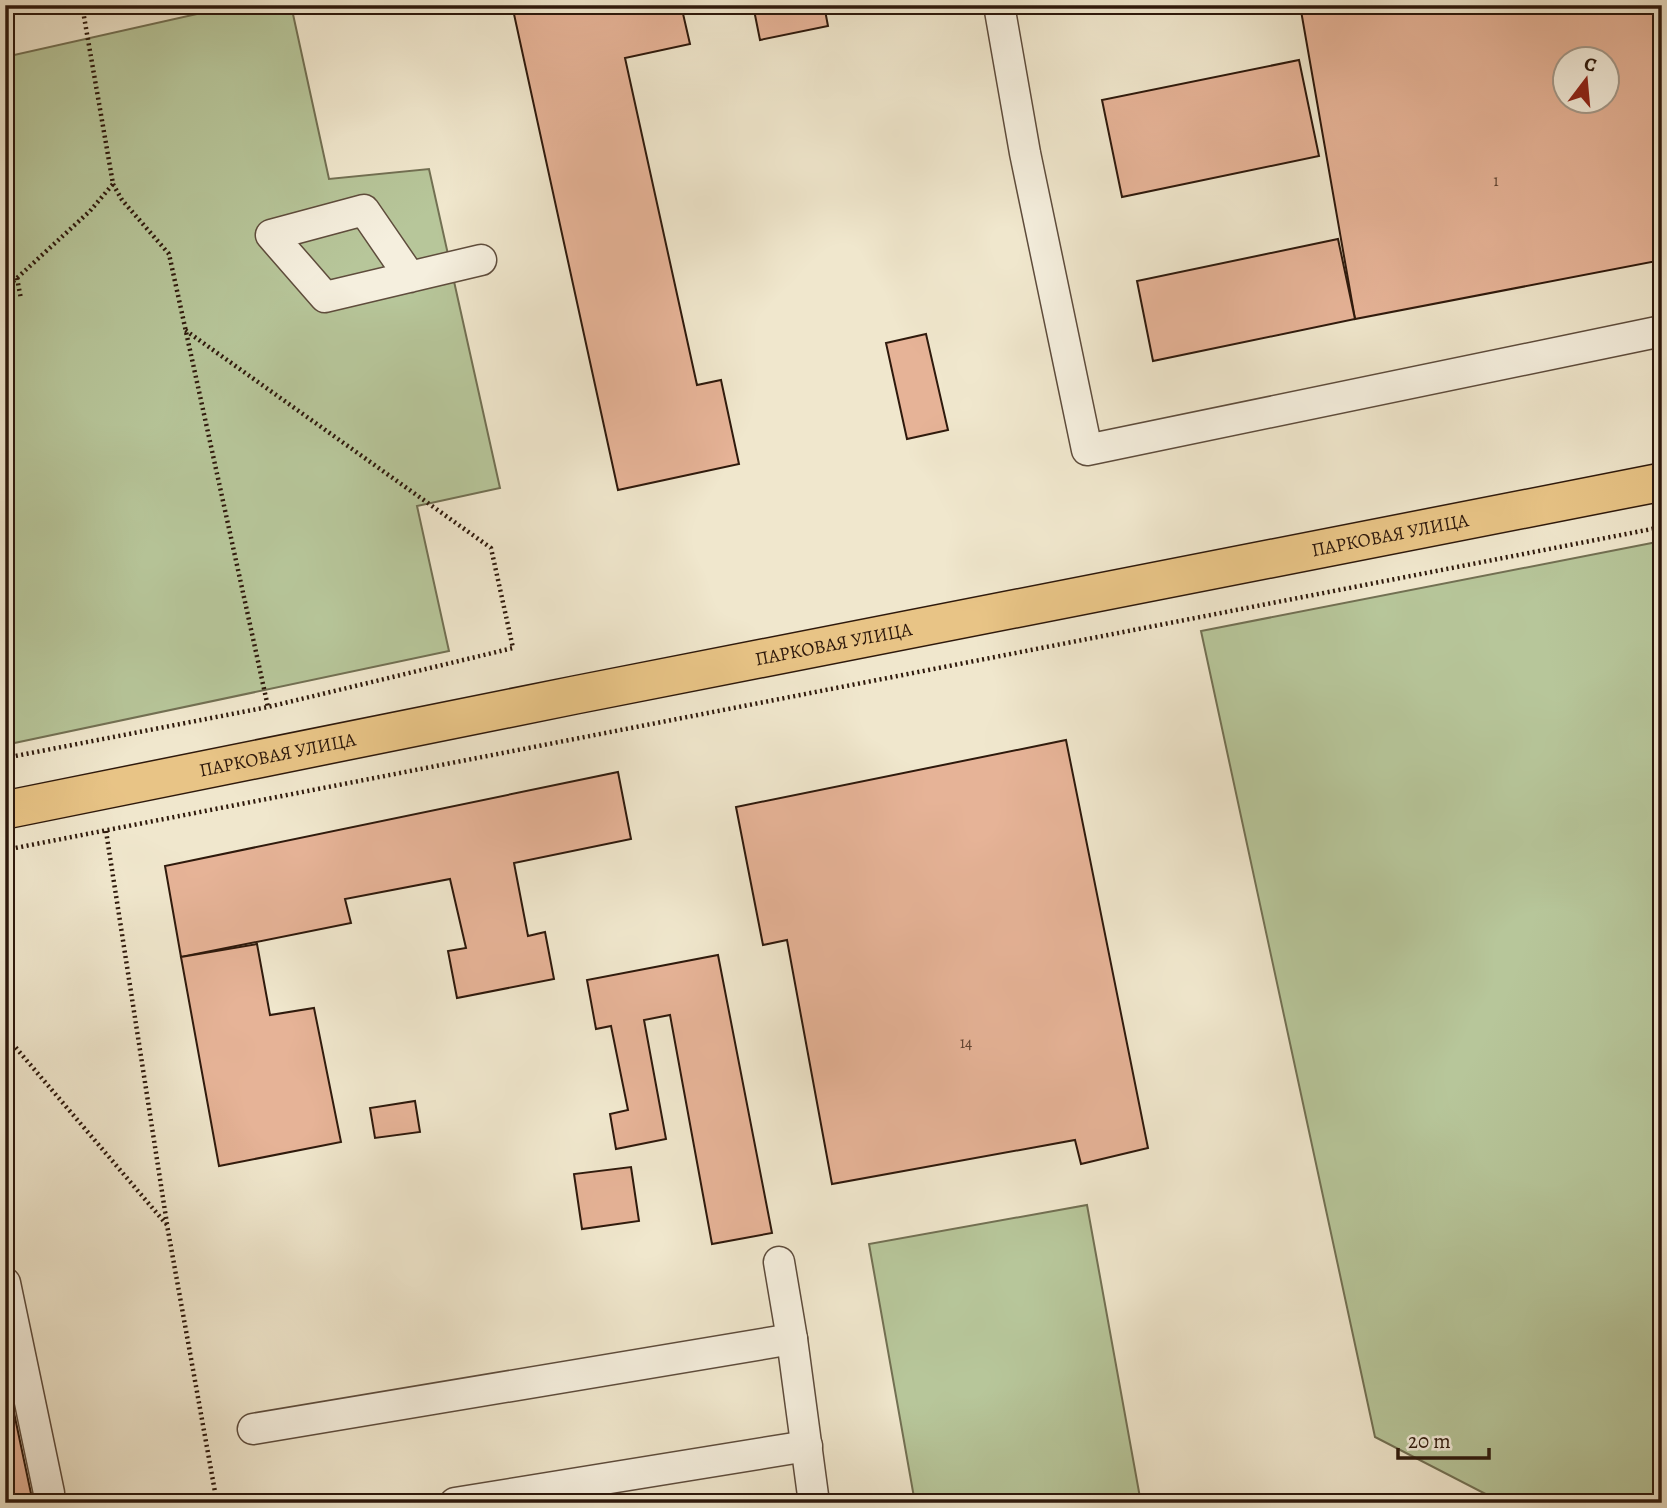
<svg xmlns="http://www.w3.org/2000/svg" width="1667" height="1508" font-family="Alegreya,serif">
  <rect width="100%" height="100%" fill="#f0e7cd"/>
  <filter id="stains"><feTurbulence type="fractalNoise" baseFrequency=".00286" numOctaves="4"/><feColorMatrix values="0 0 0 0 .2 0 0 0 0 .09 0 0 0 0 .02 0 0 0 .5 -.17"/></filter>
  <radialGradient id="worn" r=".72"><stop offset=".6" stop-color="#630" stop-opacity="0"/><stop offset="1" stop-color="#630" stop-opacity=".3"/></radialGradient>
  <g fill="#b7c69a" stroke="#727053" stroke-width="2">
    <polygon points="237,5 291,5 329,179 429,169 500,488 417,506 449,651 5,745 5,57"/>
    <polygon points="1662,541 1662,1503 1503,1503 1375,1437 1201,631"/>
    <polygon points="1087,1205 1141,1503 915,1503 869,1244"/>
  </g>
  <g fill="#e6b397" stroke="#2e190c" stroke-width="2" fill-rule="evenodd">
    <polygon points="512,5 681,5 690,44 625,58 697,385 721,380 739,464 618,490"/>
    <polygon points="753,5 824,5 828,26 760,40"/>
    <path d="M1300,5H1662V260L1355,319ZM1566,60H1608V102H1566Z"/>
    <polygon points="1299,60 1319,156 1122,197 1102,100"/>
    <polygon points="1338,239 1355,319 1153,361 1137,281"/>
    <polygon points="926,334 948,430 907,439 886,343"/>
    <polygon points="1066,740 1148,1148 1081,1164 1075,1140 832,1184 787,940 763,945 736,807"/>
    <polygon points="618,772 631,839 514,863 528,936 545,932 554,979 457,998 448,951 466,948 450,879 345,899 351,923 181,957 165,866"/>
    <polygon points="257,944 270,1015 314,1008 341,1142 219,1166 181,957"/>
    <polygon points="718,955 772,1233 712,1244 670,1015 644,1020 666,1139 616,1149 610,1114 628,1110 611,1026 596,1029 587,980"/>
    <polygon points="415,1101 420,1132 375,1138 370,1108"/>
    <polygon points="631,1167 639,1221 582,1229 574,1174"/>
    <polygon points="5,1370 33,1503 5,1503"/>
  </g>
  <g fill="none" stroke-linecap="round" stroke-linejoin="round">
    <g stroke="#5e4c3c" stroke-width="33">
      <g id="minor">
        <polyline points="999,5 1025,153 1087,450 1662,331"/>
        <polyline points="410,277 364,210 271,235 325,297 481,260"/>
        <polyline points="779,1262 792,1339 814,1503"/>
        <polyline points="5,1283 49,1493"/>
        <polyline points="253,1429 792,1339"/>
        <polyline points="455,1503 807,1446"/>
      </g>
    </g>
    <g stroke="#2e190c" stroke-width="40">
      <g id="major">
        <path id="s1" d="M5,810L575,695L1662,482"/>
      </g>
    </g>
    <g stroke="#2e190c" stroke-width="4.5" stroke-dasharray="2 3.5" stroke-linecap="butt">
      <polyline points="113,184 122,200 169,254 268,707"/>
      <polyline points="17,278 21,299"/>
      <polyline points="5,289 90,211 113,184 82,5"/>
      <polyline points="5,758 268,707 513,648 491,548 185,330"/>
      <polyline points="106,831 167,1224"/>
      <polyline points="5,850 1662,527"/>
      <polyline points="5,1035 167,1225 217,1503"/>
    </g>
    <use href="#minor" stroke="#f5efde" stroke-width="30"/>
    <use href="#major" stroke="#e8c486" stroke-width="37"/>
  </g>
  <g text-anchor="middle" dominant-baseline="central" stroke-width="7" stroke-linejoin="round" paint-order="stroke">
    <g font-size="16" fill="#5c402f">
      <text x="1496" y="181">1</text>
      <text x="966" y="1043">14</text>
    </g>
    <g font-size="19" fill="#2e190c" stroke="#f5efde">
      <text stroke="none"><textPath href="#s1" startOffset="1412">ПАРКОВАЯ УЛИЦА</textPath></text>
      <text stroke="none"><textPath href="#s1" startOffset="845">ПАРКОВАЯ УЛИЦА</textPath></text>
      <text stroke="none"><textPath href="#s1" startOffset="278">ПАРКОВАЯ УЛИЦА</textPath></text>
    </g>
  </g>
  <rect width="1667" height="1508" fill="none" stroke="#f0e7cd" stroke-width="28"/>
  <rect x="7" y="7" width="1653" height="1494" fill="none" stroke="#2e190c" stroke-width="3.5"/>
  <rect x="14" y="14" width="1639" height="1480" fill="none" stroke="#2e190c" stroke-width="2"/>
  <g transform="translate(1586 80) rotate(16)"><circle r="33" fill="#f5efde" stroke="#a5998a" stroke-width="2"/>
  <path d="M0-5L12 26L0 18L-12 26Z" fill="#8f2418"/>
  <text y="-10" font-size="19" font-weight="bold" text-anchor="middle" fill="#2e190c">С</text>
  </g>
  <path d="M1398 1448v10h91v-10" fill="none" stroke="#2e190c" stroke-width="3.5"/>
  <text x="1408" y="1448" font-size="21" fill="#2e190c" stroke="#f5efde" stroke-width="5" paint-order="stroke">20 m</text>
  <rect width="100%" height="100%" filter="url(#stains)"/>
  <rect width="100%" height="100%" fill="url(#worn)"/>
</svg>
